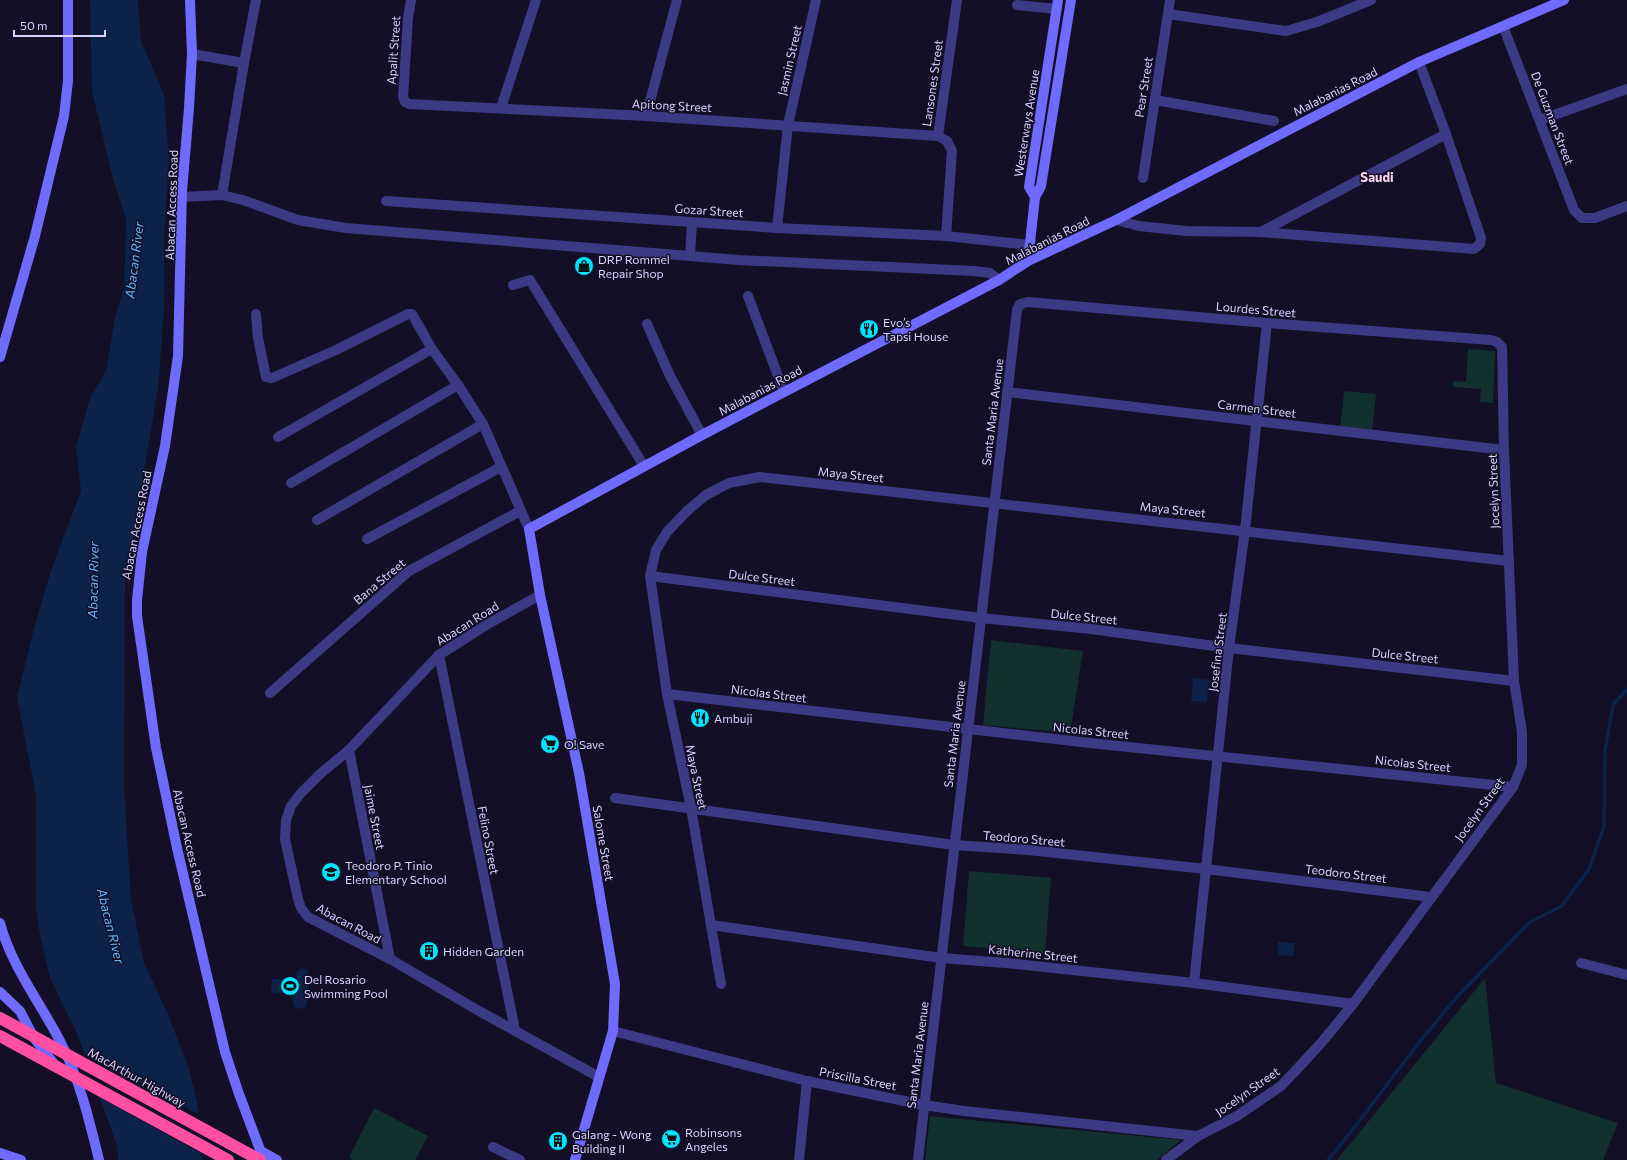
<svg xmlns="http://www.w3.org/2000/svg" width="1627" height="1160" font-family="Commissioner,sans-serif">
  <rect width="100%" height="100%" fill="#130f26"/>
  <g fill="#12302f">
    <polygon points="1468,349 1495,351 1493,403 1480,402 1481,389 1453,387 1453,381 1466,382"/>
    <polygon points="1344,391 1376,394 1372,432 1340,429"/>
    <polygon points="991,640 1083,651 1070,733 983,725"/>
    <polygon points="969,871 1051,878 1045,953 963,946"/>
    <polygon points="1485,978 1496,1083 1618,1123 1603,1160 1337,1160"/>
    <polygon points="374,1108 428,1136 415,1160 353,1160 349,1157"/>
    <polygon points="930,1116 1181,1140 1157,1160 925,1160"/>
  </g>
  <g fill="#0c2248">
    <polygon points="90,0 138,0 141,41 164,95 169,161 164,236 164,313 158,388 125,585 124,787 131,899 144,963 167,1012 189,1069 197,1102 202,1160 119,1160 116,1143 78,1036 50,978 40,935 36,908 36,796 17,697 36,621 52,568 81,491 76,447 90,398 106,371 115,317 124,289 126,219 112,175 92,91"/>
    <polygon points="1193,678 1209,680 1207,702 1191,701"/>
    <polygon points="1278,942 1295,943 1293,956 1277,955"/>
    <path d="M302,968L307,970C311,975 309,1002 304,1008L299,1009L294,1006L292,996L289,994L271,992L272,979L295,980L297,972Z"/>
  </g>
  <polygon fill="#130f26" points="81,1051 200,1115 204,1155 97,1096"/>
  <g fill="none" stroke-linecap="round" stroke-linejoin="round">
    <polyline stroke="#0c2248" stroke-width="3.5" points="1328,1160 1354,1128 1417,1045 1455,999 1530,922 1562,906 1589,869 1604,827 1605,750 1613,705 1627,689"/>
    <g stroke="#3d3a85" stroke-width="10">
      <polyline points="411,0 408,18 403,97 405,102 409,104 646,116 938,136 947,141 952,151 946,236"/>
      <polyline points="1017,5 1057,9"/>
      <polyline points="1168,14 1286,31 1317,22 1371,0"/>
      <polyline points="1503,26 1574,210 1582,218 1595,218 1627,206"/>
      <polyline points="192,54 244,63"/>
      <polyline points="1155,100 1274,121"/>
      <polyline points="501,108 536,0"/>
      <polyline points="646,116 677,0"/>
      <polyline points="1540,120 1627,89"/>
      <polyline points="938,136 957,0"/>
      <polyline points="1143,178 1170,0"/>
      <polyline points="222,195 244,63 256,0"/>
      <polyline points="182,197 222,195 243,200 298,220 346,228 739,260 974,271 990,273 999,280"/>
      <polyline points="386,201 777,228 946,236 1030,245"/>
      <polyline points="1116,220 1139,226 1186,231 1260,232 1474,249 1480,244 1481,238 1446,134 1419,62"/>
      <polyline points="777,228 788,125 816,0"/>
      <polyline points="1261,232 1446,134"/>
      <polyline points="690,256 692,222"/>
      <polyline points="513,285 530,280 644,466"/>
      <polyline points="748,296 784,392"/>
      <polyline points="256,314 258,338 266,377 272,378 336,350 408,314 412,314 432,349 458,385 483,424 529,529"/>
      <polyline points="647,324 670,376 702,435"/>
      <polyline points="1007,392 1504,450"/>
      <polyline points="278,437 432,349"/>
      <polyline points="291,483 458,385"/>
      <polyline points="317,520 483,424"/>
      <polyline points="367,539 501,467"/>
      <polyline points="650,576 981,618 1091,629 1229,648 1514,681"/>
      <polyline points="540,595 488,624 439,655 349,750 320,774 301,793 291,806 286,820 285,839 298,899 301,908 308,917 390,959 479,1011 599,1077"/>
      <polyline points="439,655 515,1030"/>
      <polyline points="270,693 409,571 520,511"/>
      <polyline points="667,694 1090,743 1513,787"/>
      <polyline points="349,750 390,959"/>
      <polyline points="615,798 954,845 1028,850 1206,869 1431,897"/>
      <polyline points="711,925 941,958 1006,963 1194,983 1353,1004"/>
      <polyline points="1581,963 1627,975"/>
      <polyline points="1194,983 1229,648 1245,530 1267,323"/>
      <polyline points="721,984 691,808 667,694 650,576 656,550 667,532 687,511 706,495 729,483 760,477 1509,561"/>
      <polyline points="613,1031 807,1081 924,1105 964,1111 1198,1136"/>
      <polyline points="493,1147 520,1160"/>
      <polyline points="799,1160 807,1081"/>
      <polyline points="918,1160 1017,310 1020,304 1028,302 1267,323 1491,340 1497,342 1502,347 1504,450 1514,681 1522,732 1522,765 1513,787 1353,1004 1322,1042 1298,1068 1281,1086 1237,1116 1198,1136 1166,1160"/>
    </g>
    <g stroke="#6f6bff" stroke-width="10">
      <polyline points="190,0 192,54 189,108 182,191 178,356 165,446 142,552 137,600 137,616 156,748 177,848 225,1052 239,1094 264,1160"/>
      <polyline points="1035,197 1029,187 1058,0"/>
      <polyline points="1028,261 1035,197 1041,186 1071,0"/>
      <polyline points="0,357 35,236 64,116 68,81 68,0"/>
      <path d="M0,923C11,965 39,1001 59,1039C79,1077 89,1119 99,1160"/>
      <polyline points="0,992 20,1011 34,1038 55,1065"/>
      <polyline points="261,1151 277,1160"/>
      <polyline points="0,1153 21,1160"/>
      <polyline points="575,1160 613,1031 615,984 579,773 540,595 529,529 702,435 999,280 1028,261 1116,220 1419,62 1564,0"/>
    </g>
    <g stroke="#ff4fa3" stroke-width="12">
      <polyline points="0,1018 260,1160"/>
      <polyline points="0,1036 228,1160"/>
    </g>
  </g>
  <defs>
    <g id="shop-disc" transform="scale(1)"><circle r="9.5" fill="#00e5ff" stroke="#130f26"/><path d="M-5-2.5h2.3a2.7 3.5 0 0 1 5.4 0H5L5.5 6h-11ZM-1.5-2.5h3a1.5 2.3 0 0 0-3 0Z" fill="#111"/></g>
    <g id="restaurant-disc" transform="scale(1)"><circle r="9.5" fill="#00e5ff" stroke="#130f26"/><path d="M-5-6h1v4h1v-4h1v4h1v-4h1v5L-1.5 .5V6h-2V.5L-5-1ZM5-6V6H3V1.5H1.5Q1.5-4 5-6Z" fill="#111"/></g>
    <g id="supermarket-disc" transform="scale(1)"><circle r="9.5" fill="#00e5ff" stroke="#130f26"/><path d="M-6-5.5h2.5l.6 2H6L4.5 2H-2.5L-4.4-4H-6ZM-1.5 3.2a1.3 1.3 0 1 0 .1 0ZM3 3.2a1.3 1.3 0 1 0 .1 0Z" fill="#111"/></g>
    <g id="school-disc" transform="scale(1)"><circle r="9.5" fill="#00e5ff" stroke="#130f26"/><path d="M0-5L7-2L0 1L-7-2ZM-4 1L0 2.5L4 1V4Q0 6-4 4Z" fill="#111"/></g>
    <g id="building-disc" transform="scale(1)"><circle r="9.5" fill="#00e5ff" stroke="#130f26"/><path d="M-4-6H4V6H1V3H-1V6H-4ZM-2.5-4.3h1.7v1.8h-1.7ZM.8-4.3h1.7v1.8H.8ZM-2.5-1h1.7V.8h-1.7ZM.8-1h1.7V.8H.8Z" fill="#111"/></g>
    <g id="stadium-disc" transform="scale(1)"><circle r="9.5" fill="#00e5ff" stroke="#130f26"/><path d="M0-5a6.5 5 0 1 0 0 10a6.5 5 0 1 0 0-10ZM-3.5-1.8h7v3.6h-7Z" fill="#111"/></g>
  </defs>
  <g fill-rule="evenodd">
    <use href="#shop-disc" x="584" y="266"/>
    <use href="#restaurant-disc" x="869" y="329"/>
    <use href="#restaurant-disc" x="700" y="718"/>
    <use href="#supermarket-disc" x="550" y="744"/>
    <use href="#school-disc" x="331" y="872"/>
    <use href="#building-disc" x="429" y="951"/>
    <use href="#stadium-disc" x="290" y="986"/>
    <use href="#supermarket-disc" x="671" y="1139"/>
    <use href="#building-disc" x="558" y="1141"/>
  </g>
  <g text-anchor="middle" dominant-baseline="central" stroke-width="3" stroke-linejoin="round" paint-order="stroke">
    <g font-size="12" fill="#d9d4ff" stroke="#130f26">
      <text transform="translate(393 50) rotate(-86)">Apalit Street</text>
      <text transform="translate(789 60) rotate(-77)">Jasmin Street</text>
      <text transform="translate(932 83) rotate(-82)">Lansones Street</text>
      <text transform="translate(1143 87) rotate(-81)">Pear Street</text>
      <text transform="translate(1335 91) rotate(-27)">Malabanias Road</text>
      <text transform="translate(672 105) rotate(3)">Apitong Street</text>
      <text transform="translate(1553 118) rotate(69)">De Guzman Street</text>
      <text transform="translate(1026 123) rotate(-81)">Westerways Avenue</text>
      <text transform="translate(171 205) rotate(-88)">Abacan Access Road</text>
      <text transform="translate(709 210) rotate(4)">Gozar Street</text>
      <text transform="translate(1047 240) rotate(-27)">Malabanias Road</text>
      <text transform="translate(1256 309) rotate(5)">Lourdes Street</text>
      <text transform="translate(760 390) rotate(-28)">Malabanias Road</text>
      <text transform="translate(1257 408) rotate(7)">Carmen Street</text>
      <text transform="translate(992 412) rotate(-83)">Santa Maria Avenue</text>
      <text transform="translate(851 474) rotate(6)">Maya Street</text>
      <text transform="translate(1493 491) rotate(-92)">Jocelyn Street</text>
      <text transform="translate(1173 509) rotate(6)">Maya Street</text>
      <text transform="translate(136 525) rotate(-79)">Abacan Access Road</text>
      <text transform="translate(762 577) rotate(7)">Dulce Street</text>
      <text transform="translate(379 581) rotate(-40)">Bana Street</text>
      <text transform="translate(1084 616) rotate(6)">Dulce Street</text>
      <text transform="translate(467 623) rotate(-32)">Abacan Road</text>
      <text transform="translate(1217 652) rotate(-83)">Josefina Street</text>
      <text transform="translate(1405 655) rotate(6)">Dulce Street</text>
      <text transform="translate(769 693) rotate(7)">Nicolas Street</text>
      <text transform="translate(1091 730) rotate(6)">Nicolas Street</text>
      <text transform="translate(954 734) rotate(-83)">Santa Maria Avenue</text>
      <text transform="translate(1413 763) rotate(6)">Nicolas Street</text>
      <text transform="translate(697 777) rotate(78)">Maya Street</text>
      <text transform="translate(1479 809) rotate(-54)">Jocelyn Street</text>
      <text transform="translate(375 817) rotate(79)">Jaime Street</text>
      <text transform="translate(1024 838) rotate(5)">Teodoro Street</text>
      <text transform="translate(489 840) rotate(79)">Felino Street</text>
      <text transform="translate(190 843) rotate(77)">Abacan Access Road</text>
      <text transform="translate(604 843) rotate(80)">Salome Street</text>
      <text transform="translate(1346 873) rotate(7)">Teodoro Street</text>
      <text transform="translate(349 923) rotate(28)">Abacan Road</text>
      <text transform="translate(1033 953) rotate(6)">Katherine Street</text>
      <text transform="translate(917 1055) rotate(-83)">Santa Maria Avenue</text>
      <text transform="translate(137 1077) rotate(29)">MacArthur Highway</text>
      <text transform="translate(858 1078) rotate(11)">Priscilla Street</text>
      <text transform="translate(1247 1091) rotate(-35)">Jocelyn Street</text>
    </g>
    <g font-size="12" fill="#d9d4ff" stroke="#130f26" text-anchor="start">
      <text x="598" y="259">DRP Rommel<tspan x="598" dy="14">Repair Shop</tspan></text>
      <text x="883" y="322">Evo’s<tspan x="883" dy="14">Tapsi House</tspan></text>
      <text x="714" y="718">Ambuji</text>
      <text x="564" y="744">O! Save</text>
      <text x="345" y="865">Teodoro P. Tinio<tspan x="345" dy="14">Elementary School</tspan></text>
      <text x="443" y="951">Hidden Garden</text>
      <text x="304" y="979">Del Rosario<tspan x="304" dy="14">Swimming Pool</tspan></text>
      <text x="685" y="1132">Robinsons<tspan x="685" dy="14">Angeles</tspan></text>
      <text x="572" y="1134">Galang - Wong<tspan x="572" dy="14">Building II</tspan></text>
    </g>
    <g font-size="13" font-weight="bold" fill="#ffd6f0" stroke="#130f26">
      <text x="1377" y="177">Saudi</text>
    </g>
    <g font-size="13" font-style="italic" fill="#62b6ff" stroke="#130f26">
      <text transform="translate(134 260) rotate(-83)">Abacan River</text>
      <text transform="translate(93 580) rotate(-89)">Abacan River</text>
      <text transform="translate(111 926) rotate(76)">Abacan River</text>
    </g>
  </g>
  <path d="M14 30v6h91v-6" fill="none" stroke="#d9d4ff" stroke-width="2"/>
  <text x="20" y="30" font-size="12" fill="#d9d4ff" stroke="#130f26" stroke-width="3" paint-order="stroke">50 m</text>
</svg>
